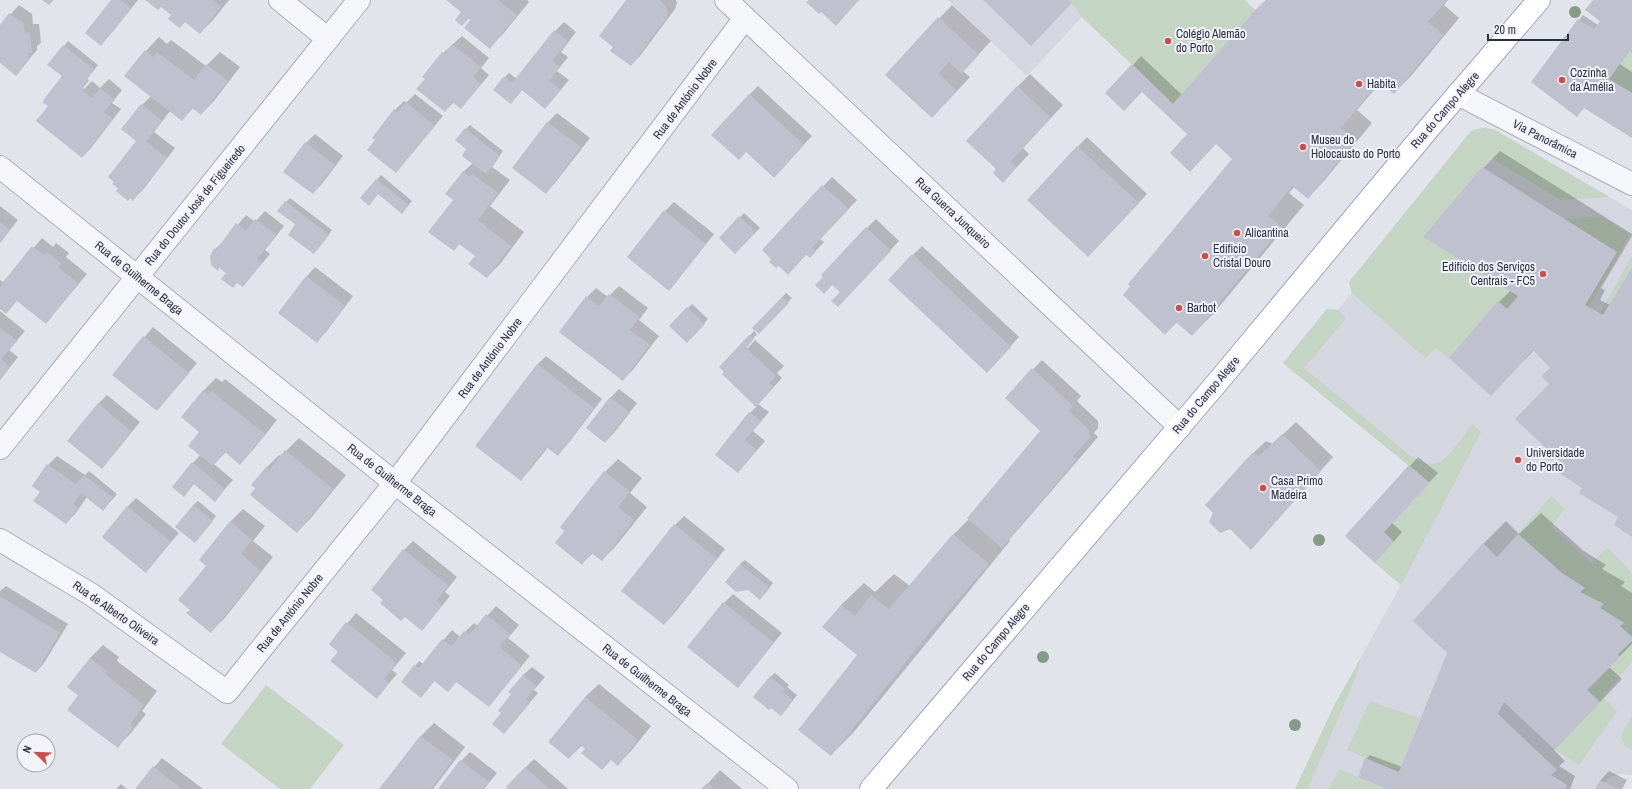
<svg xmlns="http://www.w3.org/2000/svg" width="1632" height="789" font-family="'Archivo Narrow',sans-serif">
  <rect width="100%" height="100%" fill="#e2e4eb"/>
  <g fill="#d4d6e0">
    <polygon points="948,0 1245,0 1255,10 1132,64 1082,17 1027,76"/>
    <polygon points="1485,128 1495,130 1632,210 1632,775 1622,774 1613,776 1607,779 1601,789 1295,789 1335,704 1401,585 1375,563 1394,542 1384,532 1430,483 1283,363 1327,309 1338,310 1352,293 1349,282 1466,138 1471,131 1477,129"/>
  </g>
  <g fill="#c4d5c3">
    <polygon points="1069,0 1245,0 1255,10 1173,104 1082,17"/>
    <polygon points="1629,51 1632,53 1632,93 1609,79"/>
    <polygon points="1485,128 1495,130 1609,197 1561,200 1491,158 1423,237 1518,296 1507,309 1498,302 1449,358 1436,348 1425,358 1352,293 1349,282 1471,131 1477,129"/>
    <polygon points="1601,216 1630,234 1589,307 1585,305 1617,252 1565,219"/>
    <polygon points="1632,256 1632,267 1603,315 1600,313"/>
    <path d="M1327,309L1338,310L1346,318L1304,368L1413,458C1421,462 1431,466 1440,462C1450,457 1465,433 1473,424L1481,432L1401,585L1375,563L1394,542L1384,532L1430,483L1283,363Z"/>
    <polygon points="1551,496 1565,509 1551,526 1592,564 1607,547 1624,564 1632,574 1632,637 1620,626 1623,623 1600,608 1603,604 1580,592 1585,587 1562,573 1518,534"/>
    <polygon points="1632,641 1632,661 1603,697 1617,711 1579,765 1555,750 1600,702 1588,690 1620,657 1618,654"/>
    <polygon points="1361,658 1357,674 1308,789 1295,789 1335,704"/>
    <polygon points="266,685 344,745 310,789 280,789 221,744"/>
    <polygon points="1370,701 1420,718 1399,772 1347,750"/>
    <polygon points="1632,716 1632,750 1625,746 1621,737 1625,727"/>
    <polygon points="1339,769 1387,789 1329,789"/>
  </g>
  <g fill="#0003">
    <polygon points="112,0 138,0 110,35 101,44"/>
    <polygon points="147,0 229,0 213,20 200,33 186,21 172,15 161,6"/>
    <polygon points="447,0 527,0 529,2 503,34 490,47 469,18 462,25 462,12"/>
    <polygon points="627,0 676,0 677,3 675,9 640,56 631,65 614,47"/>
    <polygon points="1266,0 1448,0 1444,5 1459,18 1411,76 1394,93 1381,82 1357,110 1372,123 1324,181 1308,198 1294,187 1289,193 1304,205 1214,313 1192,335 1177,322 1165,334 1233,159 1216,143 1189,134 1133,65 1141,56 1182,95"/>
    <polygon points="1595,0 1632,0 1632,52 1630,50 1620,64 1632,72 1632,137 1585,107 1577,115 1558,47 1583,15 1598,25 1602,20"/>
    <polygon points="19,5 32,14 33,24 39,24 41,43 37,46 37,50 16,74 0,62 0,26"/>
    <polygon points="952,5 991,41 963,71 970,77 945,104 886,75"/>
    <polygon points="564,22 576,32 561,52 568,57 557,71 569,80 545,108 522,90 515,99 505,77 509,73 517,79 555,31"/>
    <polygon points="462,36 489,58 481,68 489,75 461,108 454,102 445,111 426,79 443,53"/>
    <polygon points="159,37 167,44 171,40 206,66 220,52 240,67 214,101 201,114 193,108 182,120 170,111 154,132 175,148 142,191 133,199 142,105 151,96 146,51"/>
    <polygon points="68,41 98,65 87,79 89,80 83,88 84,89 92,81 100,88 109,79 122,90 112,103 121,109 91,148 82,157 49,106 63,76 49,65"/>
    <polygon points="1030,74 1063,105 1023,148 1029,154 1016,168 998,169 1017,87"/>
    <polygon points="758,86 812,136 782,168 749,95"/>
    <polygon points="415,94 443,116 396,172 376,140 395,110 404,101 406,103"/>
    <polygon points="557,113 590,138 555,183 546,192 514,168 548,122"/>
    <polygon points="470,125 503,151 492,167 510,180 490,206 524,232 500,264 487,277 476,256 460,243 454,250 454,200 463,172 473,163 468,149 466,129"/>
    <polygon points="315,134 343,156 322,184 313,193 306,143"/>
    <polygon points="1087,137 1147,194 1097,247 1028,200"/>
    <polygon points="1500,151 1632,234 1632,236 1601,288 1605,290 1600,300 1610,305 1632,269 1632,536 1619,517 1587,483 1562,462 1551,384 1551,368 1534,350 1491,395 1499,302 1511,290 1483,168"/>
    <polygon points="381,175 412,201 406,208 378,194 369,204 361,198"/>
    <polygon points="832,177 857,200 820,239 824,242 810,257 807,254 773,259 763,250"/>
    <polygon points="290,198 332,230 318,249 297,224 286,202"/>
    <polygon points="674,202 714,234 677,281 669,290 665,211"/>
    <polygon points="0,206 18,220 0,243"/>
    <polygon points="265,211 284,226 265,250 270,254 243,286 220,267 218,269 215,249 224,241 246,215 255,222"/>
    <polygon points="744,213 760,228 735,253 720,238"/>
    <polygon points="876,219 899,241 847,297 841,292 867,228"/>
    <polygon points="42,238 53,247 56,243 69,253 66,257 87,274 46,323 17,300 0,307 0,280 4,283"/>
    <polygon points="922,246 1019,337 996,362 913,255"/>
    <polygon points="315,267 353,296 326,332 317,341 279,313 307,276"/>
    <polygon points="619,286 648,308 639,320 659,336 632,371 623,379 587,297 596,288 608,297"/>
    <polygon points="786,293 792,298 759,333 754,328"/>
    <polygon points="692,304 708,319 687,341 671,326"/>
    <polygon points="0,311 25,331 9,350 18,357 0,380"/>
    <polygon points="153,327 197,363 157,410 113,375"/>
    <polygon points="754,331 757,334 746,347 748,348 755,340 784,366 777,373 782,378 758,404 769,412 753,431 765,441 738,472 750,413 757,406 720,367"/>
    <polygon points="546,356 602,399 567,445 558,454 548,447 530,470 521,479 537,365"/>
    <polygon points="1042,360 1081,396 1077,401 1098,421 1098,428 1094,433 1098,437 1009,540 1010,541 853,733 831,755 859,655 841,605 864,583 875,592 894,574 910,586 954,534 969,519 1046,426 1006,398"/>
    <polygon points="216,378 222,382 225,379 277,420 253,450 240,463 226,452 214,464 233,480 215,500 194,484 183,495 193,463 200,455 200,432 203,391"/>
    <polygon points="619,389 637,403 614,433 605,442 610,398"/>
    <polygon points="107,395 140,422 102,468 98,404"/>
    <polygon points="1296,422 1333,457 1251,549 1230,528 1252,454 1266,441 1273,444"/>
    <polygon points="299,438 346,475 310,519 297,532 256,488 266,468 279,455 281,456"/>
    <polygon points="57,456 85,475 89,471 117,494 103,510 87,497 75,514 66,523 41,492 48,465"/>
    <polygon points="1418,457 1438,473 1392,523 1402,532 1384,553 1347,536"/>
    <polygon points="618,459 642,478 630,493 647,507 615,547 602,560 593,553 582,563 605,472"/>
    <polygon points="136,498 179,533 146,571 127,507"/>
    <polygon points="198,501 216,516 199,537 193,505"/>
    <polygon points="243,509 265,526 253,541 273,557 224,619 210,632 191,610 207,566 230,522"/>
    <polygon points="1541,513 1584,551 1606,565 1602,569 1625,582 1621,586 1632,593 1632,644 1609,667 1622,679 1554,750 1565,761 1559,766 1575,776 1570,789 1390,789 1366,759 1370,755 1402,767 1448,653 1415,621 1484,543 1506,521 1519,534"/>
    <polygon points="684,516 725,549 673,615 664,624 675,525"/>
    <polygon points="413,541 457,577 445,592 450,596 422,630 385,599 404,550"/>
    <polygon points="745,560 773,583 764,594 749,589 740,564"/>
    <polygon points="6,586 68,624 44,663 36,672 0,651 0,591"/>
    <polygon points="733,594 782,633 738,686 724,603"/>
    <polygon points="496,606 519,625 508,638 530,656 488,706 457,681 448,691 435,680 425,693 402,682 419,661 423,664 452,630 460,637 474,623 478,626"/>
    <polygon points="356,613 406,653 392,670 397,674 377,697 340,652 330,644"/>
    <polygon points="103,645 119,657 117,661 157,691 142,711 146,714 131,733 118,746 79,695 90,658"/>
    <polygon points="532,667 545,677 534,690 538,693 504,733 502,713 523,675"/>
    <polygon points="775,673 789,685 787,687 797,695 785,711 771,707 770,677"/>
    <polygon points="599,684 651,726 631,751 618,764 611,759 582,745 569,758 585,697"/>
    <polygon points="434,723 465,747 433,789 381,789 421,736"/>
    <polygon points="470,752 497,773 484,789 439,789 461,761"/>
    <polygon points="162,758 203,789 136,789"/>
    <polygon points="534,759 568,789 509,789 525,768"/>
    <polygon points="720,770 742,789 703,789"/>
    <polygon points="1609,771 1627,780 1622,789 1596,789 1601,780"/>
    <polygon points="121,784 127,789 116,789"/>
  </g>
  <g fill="#bfc2ce">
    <polygon points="42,0 54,0 49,5"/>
    <polygon points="111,0 121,0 131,8 101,46 85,33"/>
    <polygon points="145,0 213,0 221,7 200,34 185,22 180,28 168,19 171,15 161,7 158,10"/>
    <polygon points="446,0 498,0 517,15 490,49 464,28 470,20 469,18 462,26 455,20 461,12"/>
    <polygon points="626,0 659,0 666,6 668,13 666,19 631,66 610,51 613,47 599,36"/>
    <polygon points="809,0 859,0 836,26 821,12 819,14 806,2"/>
    <polygon points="983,0 1069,0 1072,3 1031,46"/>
    <polygon points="1266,0 1447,0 1428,22 1443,35 1394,94 1379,82 1341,128 1356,140 1308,199 1292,186 1268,216 1282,227 1192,336 1176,322 1165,335 1123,295 1130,286 1128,284 1232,159 1216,144 1190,172 1170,153 1187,134 1142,92 1124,111 1105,93 1132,64 1173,104 1255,10"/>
    <polygon points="1593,0 1632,0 1632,53 1629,51 1609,79 1632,93 1632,138 1584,108 1577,117 1531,82 1578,19 1594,29 1600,21 1585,10"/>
    <polygon points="9,13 23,23 25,33 30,32 32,53 28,53 29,60 16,76 0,63 0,25"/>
    <polygon points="938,17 979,55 961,74 949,62 939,73 957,91 932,118 885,75"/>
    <polygon points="554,30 568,41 552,61 560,67 549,81 561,90 545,109 522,90 511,104 493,90 504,76 512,83"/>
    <polygon points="452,44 481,67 473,77 481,84 461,109 452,102 445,112 416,89 425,79 422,77 442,52 444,54"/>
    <polygon points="63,45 94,69 84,84 85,85 82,90 92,98 100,88 114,99 104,112 113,119 82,158 36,121 48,106 42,102 62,76 47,65"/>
    <polygon points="145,50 154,57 157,52 194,80 206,64 228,81 201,115 192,108 182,121 124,76"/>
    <polygon points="1017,86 1051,118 1011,161 1017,167 1003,183 993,173 996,169 966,141"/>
    <polygon points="749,94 804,145 774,178 746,152 739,160 711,135"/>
    <polygon points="406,102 435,126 396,173 367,150 375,140 372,138 394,109 397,112"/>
    <polygon points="141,104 162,121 146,141 167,158 133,201 130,198 128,201 116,191 118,188 112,184 114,182 108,177 136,141 121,129"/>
    <polygon points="547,122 581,147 546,194 512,168"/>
    <polygon points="465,128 500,156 486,174 462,156 466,149 455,140"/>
    <polygon points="305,142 335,165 313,194 283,172"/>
    <polygon points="1077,146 1139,203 1088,257 1027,200"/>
    <polygon points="1482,167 1617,252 1585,305 1603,315 1632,267 1632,537 1614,525 1618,517 1579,493 1582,488 1556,471 1561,462 1515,419 1549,384 1541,376 1550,368 1533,350 1491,396 1449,358 1498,301 1507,309 1518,296 1423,237"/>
    <polygon points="463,171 470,177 472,174 498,193 478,220 511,246 487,278 468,264 475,256 459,244 454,251 428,232 453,200 445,194"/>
    <polygon points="376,179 409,205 402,214 378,194 369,206 360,198"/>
    <polygon points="822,185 849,209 812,248 816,252 810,258 806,255 788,275 779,266 776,268 769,262 771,259 762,250"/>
    <polygon points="285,201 329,235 314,254 288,235 295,224 277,211"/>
    <polygon points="664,210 706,244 669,291 627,257"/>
    <polygon points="739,216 756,232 735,254 719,238"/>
    <polygon points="255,219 276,235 257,259 262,263 243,287 237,283 233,288 221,279 226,273 219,268 218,271 211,265 210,256 214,248 216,250 236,223 246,231"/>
    <polygon points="0,222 10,230 0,242"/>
    <polygon points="866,227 891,251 838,307 831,301 840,292 832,285 824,294 815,285 823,277 821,275"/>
    <polygon points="32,246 44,255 47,252 61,263 58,267 78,283 46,324 17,301 6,314 0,309 0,286"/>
    <polygon points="912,254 1011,347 987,373 888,280"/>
    <polygon points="306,276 345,306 317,343 278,313"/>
    <polygon points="609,294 640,317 630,330 650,345 623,381 559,332 586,296 599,306"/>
    <polygon points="782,297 789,303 759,334 752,328"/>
    <polygon points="687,307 705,324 687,343 669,326"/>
    <polygon points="0,327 17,341 1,359 10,367 0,380"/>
    <polygon points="749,335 754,339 746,348 776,376 769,383 774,387 756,407 722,374 724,372 719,367"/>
    <polygon points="143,336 189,373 157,411 112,375"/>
    <polygon points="537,364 594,408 558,456 546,447 521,481 475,446"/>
    <polygon points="1032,368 1073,406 1069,411 1089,430 1090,438 1073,456 1077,459 1002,548 967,518 1040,431 1005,398"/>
    <polygon points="203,390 208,395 211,391 265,434 240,465 225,452 213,466 188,446 199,432 181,417"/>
    <polygon points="610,397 629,412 605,443 586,428"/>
    <polygon points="98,403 132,432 102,469 67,441"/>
    <polygon points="749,412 761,421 745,440 757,450 738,473 715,455"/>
    <polygon points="1282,434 1321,471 1251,550 1230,529 1220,533 1209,522 1213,513 1205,505 1252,453 1259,456"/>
    <polygon points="285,450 333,489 297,533 250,495 255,488 251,485 266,467 269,470"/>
    <polygon points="192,462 225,489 215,502 194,484 184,497 172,487"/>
    <polygon points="47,464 76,484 84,475 113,498 103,511 81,493 73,504 78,508 66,524 33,501 40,492 32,486"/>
    <polygon points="1409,465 1430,483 1384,532 1394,542 1375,563 1345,536"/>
    <polygon points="604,471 630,492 618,507 634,520 602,561 591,553 582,565 555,543 564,531 560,527"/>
    <polygon points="193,505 213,521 195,543 175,527"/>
    <polygon points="127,506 171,542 146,573 102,537"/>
    <polygon points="230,521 252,540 241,554 261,571 211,633 186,613 190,610 178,600 206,566 199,560"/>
    <polygon points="674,524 717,559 664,625 621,591"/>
    <polygon points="953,534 989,564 925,638 831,756 798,730 857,655 822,627 841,605 855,616 871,595 889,609"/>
    <polygon points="1518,534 1562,573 1585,588 1580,592 1604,604 1600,608 1624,623 1620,626 1632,637 1632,641 1618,654 1620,657 1587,690 1600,702 1555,750 1504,702 1498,714 1557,770 1551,775 1567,785 1565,789 1387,789 1358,777 1365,758 1399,772 1447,653 1413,621 1483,543 1497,557"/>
    <polygon points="403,549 449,586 436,601 442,606 422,631 405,617 401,621 380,603 383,600 371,590"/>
    <polygon points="740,564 770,588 760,600 748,590 736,592 725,582"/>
    <polygon points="0,596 60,633 36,673 0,652"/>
    <polygon points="723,602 774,643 738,688 687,647"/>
    <polygon points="486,614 510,634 500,647 522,666 489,707 456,682 448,692 434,681 421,698 401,682 414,665 419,668 442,639 452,646 464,631 469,635"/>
    <polygon points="346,622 397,663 384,679 389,683 377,699 330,661 338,652 329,644"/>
    <polygon points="90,658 107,671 105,674 144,705 130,724 133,727 118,748 67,710 78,695 67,687"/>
    <polygon points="523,675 537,686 526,699 530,703 504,734 492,724 501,713 498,711 511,694 508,692"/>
    <polygon points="770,676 785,689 783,692 793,700 781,716 771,708 769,710 753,697"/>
    <polygon points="585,697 638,740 618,766 611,760 602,770 581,753 585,749 580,745 569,759 548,742"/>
    <polygon points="420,736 453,760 431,789 379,789"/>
    <polygon points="460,760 489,782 483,789 438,789"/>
    <polygon points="153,766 182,789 135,789"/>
    <polygon points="525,767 549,789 508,789 506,787"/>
    <polygon points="1600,780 1619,789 1595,789"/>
    <polygon points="707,783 714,789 701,789"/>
  </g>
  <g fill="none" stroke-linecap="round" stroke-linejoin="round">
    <g stroke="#abadb9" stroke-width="24">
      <g id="minor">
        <polyline points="280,0 328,39"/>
        <polyline points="726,0 1180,427"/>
        <polyline points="1458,94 1632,184"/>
        <polyline points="0,167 395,483 787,789"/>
        <polyline points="0,448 359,0"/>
        <polyline points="0,540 92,595 227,692 257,654 395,483 745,18"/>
      </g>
    </g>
    <g stroke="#a1a6b6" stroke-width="24">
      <polyline id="major" points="871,789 1221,378 1429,128 1539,0"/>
    </g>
    <use href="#minor" stroke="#f5f6f9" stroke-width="22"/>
    <use href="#major" stroke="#fff" stroke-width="22"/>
  </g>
  <g fill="#849b88">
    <circle cx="1575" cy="12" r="6"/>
    <circle cx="1319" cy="540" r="6"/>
    <circle cx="1043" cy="657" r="6"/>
    <circle cx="1295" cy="725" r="6"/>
  </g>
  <g fill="#cf4d48" stroke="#f2f3f8" stroke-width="1.5">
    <circle cx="1168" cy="41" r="4"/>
    <circle cx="1562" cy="80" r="4"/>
    <circle cx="1359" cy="84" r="4"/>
    <circle cx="1303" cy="147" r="4"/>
    <circle cx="1237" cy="233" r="4"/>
    <circle cx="1205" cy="256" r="4"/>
    <circle cx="1543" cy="274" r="4"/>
    <circle cx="1179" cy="308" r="4"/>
    <circle cx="1518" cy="460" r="4"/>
    <circle cx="1263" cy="488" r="4"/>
  </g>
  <g text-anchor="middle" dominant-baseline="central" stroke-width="4" stroke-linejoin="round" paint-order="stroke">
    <g font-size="12" fill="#2a2e43" stroke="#f2f3f8" text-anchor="start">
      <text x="1176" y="34">Colégio Alemão<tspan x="1176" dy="14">do Porto</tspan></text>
      <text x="1570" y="73">Cozinha<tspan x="1570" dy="14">da Amélia</tspan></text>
      <text x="1367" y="84">Habita</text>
      <text x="1311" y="140">Museu do<tspan x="1311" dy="14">Holocausto do Porto</tspan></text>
      <text x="1245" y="233">Alicantina</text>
      <text x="1213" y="249">Edificio<tspan x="1213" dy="14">Cristal Douro</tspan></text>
      <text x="1535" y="267" text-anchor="end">Edifício dos Serviços<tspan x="1535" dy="14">Centrais - FC5</tspan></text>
      <text x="1187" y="308">Barbot</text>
      <text x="1526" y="453">Universidade<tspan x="1526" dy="14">do Porto</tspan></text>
      <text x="1271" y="481">Casa Primo<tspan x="1271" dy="14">Madeira</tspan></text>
    </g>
    <g font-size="12" fill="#2a2e43" stroke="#f2f3f8">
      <text transform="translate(685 99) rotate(-53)">Rua de António Nobre</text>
      <text transform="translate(1445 110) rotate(-49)">Rua do Campo Alegre</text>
      <text transform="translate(1545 139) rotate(27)">Via Panorâmica</text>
      <text transform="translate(195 205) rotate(-51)">Rua do Doutor José de Figueiredo</text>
      <text transform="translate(953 213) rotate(43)">Rua Guerra Junqueiro</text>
      <text transform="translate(139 278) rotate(39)">Rua de Guilherme Braga</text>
      <text transform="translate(490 358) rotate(-53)">Rua de António Nobre</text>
      <text transform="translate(1206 395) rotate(-50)">Rua do Campo Alegre</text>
      <text transform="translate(392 480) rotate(38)">Rua de Guilherme Braga</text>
      <text transform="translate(116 613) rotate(35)">Rua de Alberto Oliveira</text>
      <text transform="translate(290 613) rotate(-51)">Rua de António Nobre</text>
      <text transform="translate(996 642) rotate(-50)">Rua do Campo Alegre</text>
      <text transform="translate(647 680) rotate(38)">Rua de Guilherme Braga</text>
    </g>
  </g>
  <g transform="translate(36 753) rotate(293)"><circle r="19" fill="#f2f3f8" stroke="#a2a4b0"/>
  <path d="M0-3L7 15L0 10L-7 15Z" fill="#cf4d48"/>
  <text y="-6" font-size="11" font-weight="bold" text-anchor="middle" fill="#2a2e43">N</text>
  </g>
  <path d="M1488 34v6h80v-6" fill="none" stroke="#2a2e43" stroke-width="2"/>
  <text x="1494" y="34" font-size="12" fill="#2a2e43" stroke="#f2f3f8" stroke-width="3" paint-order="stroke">20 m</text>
</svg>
